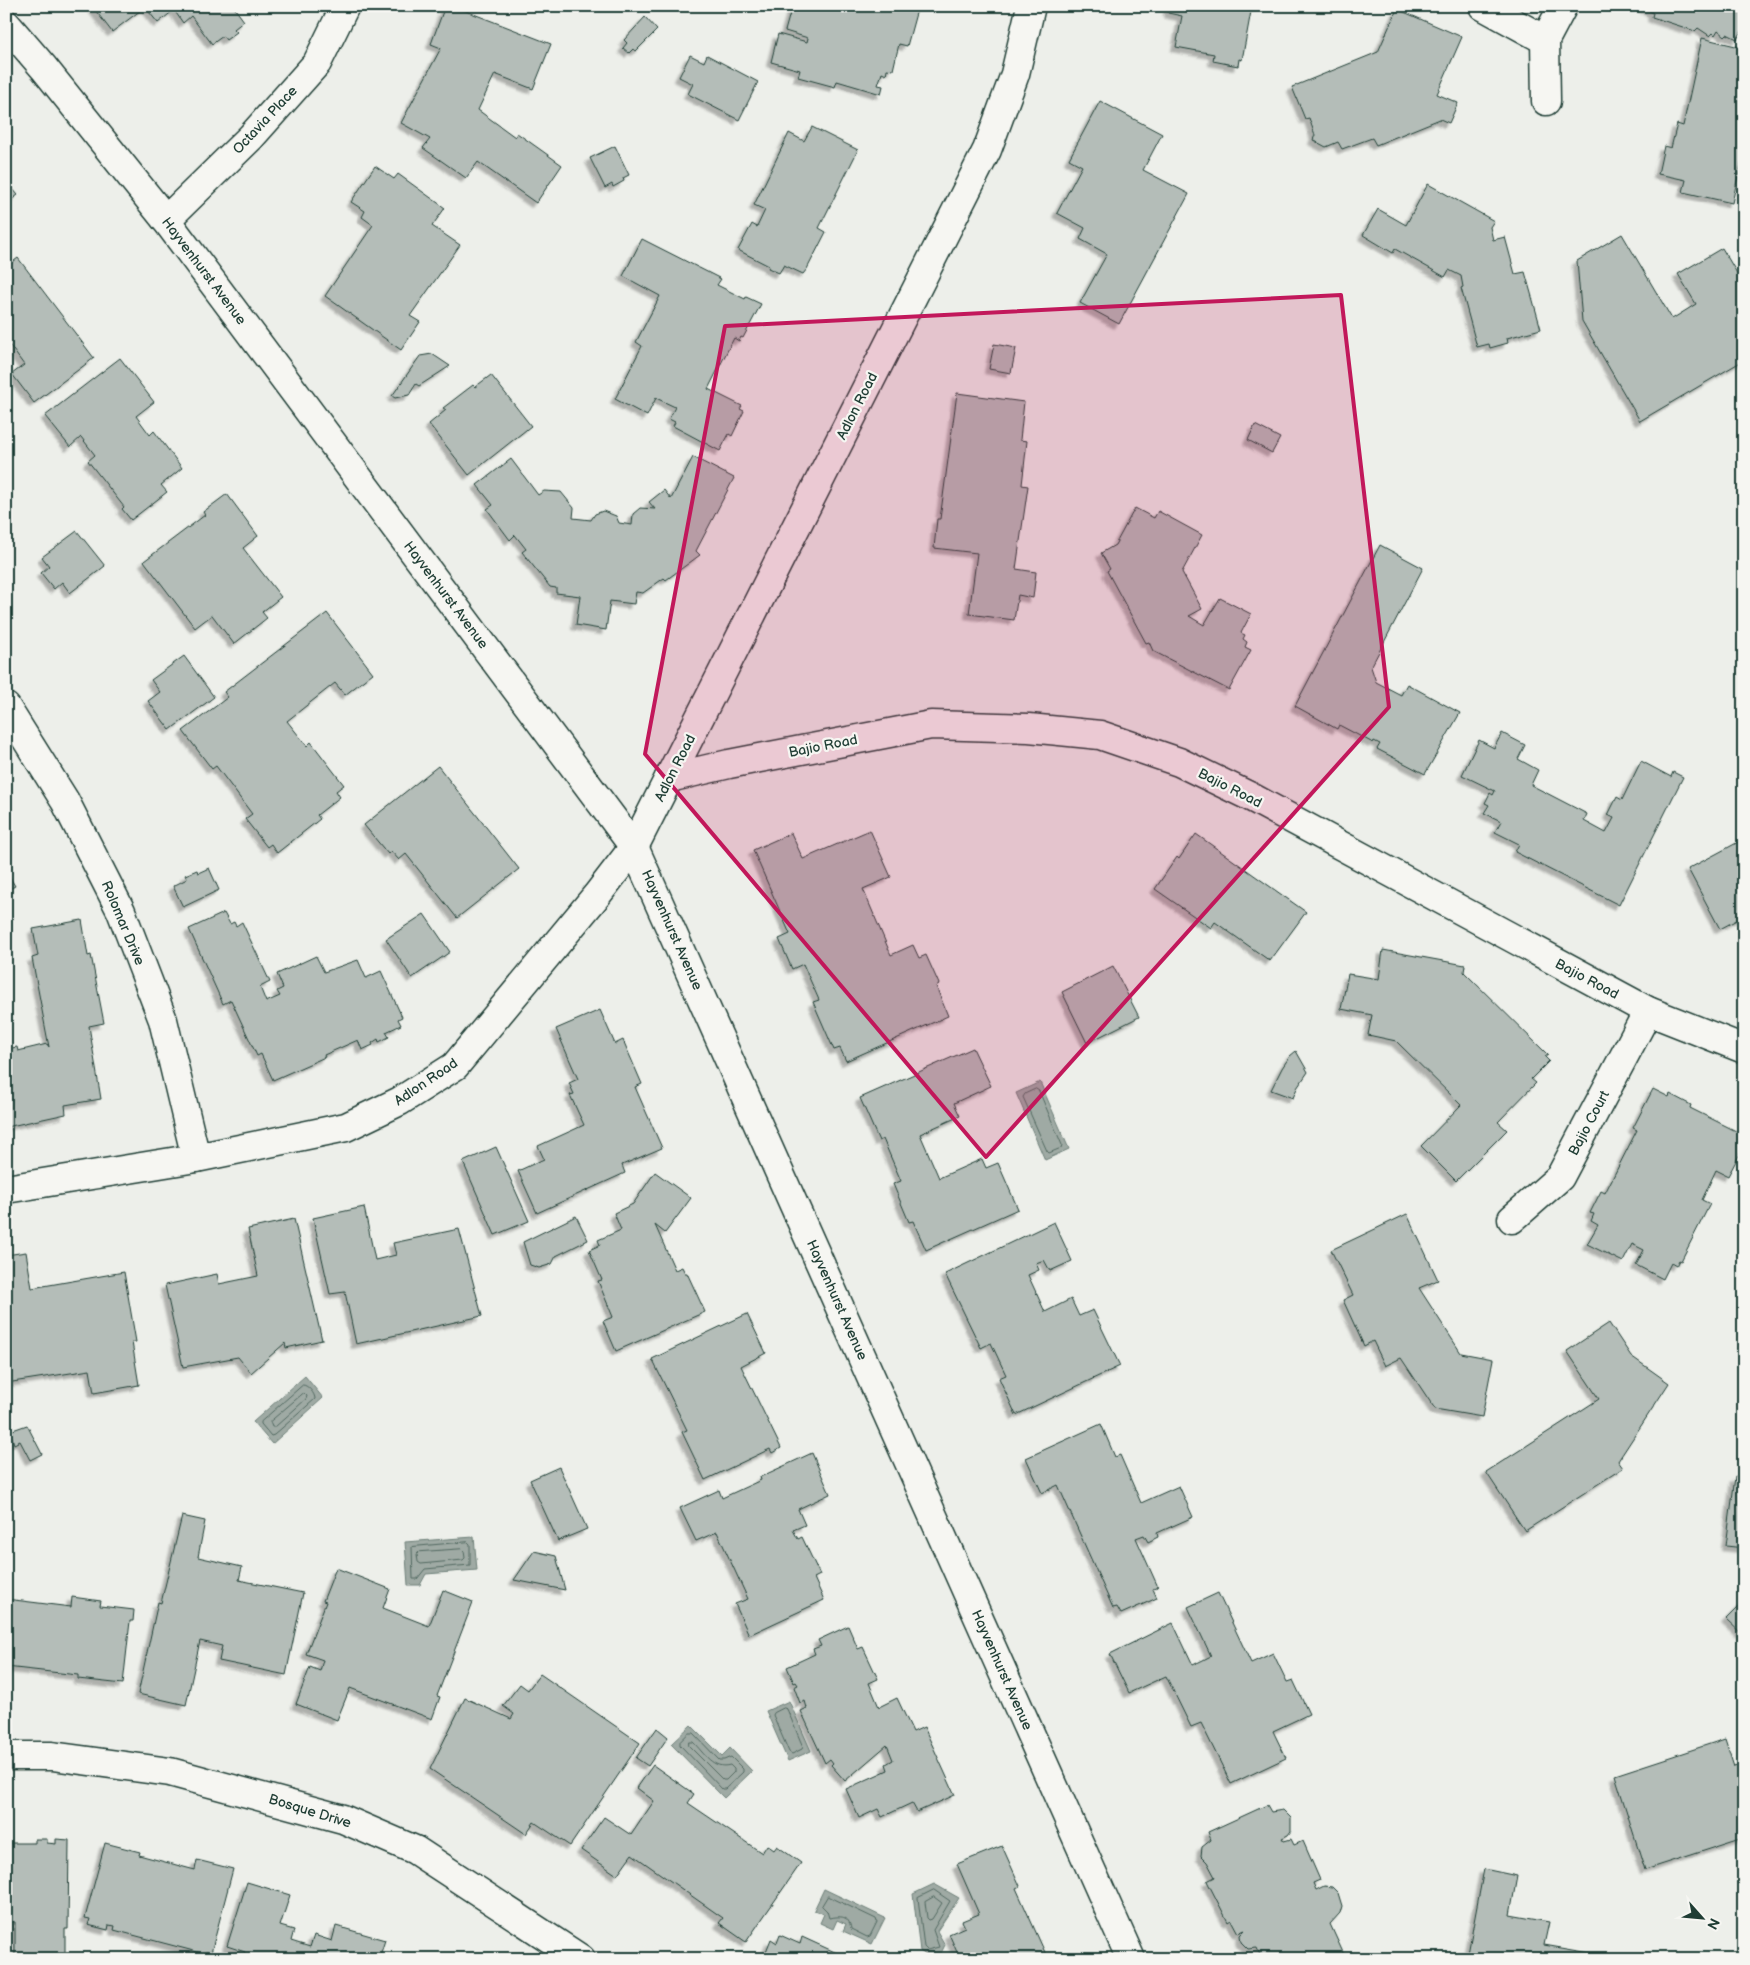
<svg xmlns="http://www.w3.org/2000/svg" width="1750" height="1965" font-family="'Balsamiq Sans',sans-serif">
  <defs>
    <filter id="shadow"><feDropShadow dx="-4.5" dy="4.5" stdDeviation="1" flood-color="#0004"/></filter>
  </defs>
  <rect width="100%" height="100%" fill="#edefea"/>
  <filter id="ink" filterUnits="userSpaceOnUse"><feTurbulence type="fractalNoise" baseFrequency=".02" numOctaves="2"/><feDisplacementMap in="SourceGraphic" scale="10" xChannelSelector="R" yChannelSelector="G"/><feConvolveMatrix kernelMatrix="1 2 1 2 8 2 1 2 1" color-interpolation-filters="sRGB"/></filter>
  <g filter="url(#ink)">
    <g fill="#9faaa4" stroke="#6c7e77">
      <polygon points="1040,1082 1069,1149 1045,1160 1016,1093"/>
      <polygon points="305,1376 323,1398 272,1444 253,1422"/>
      <polygon points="474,1537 477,1570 426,1574 420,1585 408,1585 405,1542"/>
      <polygon points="789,1701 811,1751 788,1761 766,1711"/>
      <polygon points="691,1725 722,1756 730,1748 752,1771 724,1798 671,1744"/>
      <polygon points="934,1884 959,1898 937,1931 945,1945 941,1953 926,1955 920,1951 913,1894"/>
      <polygon points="824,1889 885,1918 872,1944 843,1931 846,1924 837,1920 833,1929 820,1923 824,1914 814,1910"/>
    </g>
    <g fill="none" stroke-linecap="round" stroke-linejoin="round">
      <g stroke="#526961" stroke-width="1">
        <polygon points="1036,1089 1039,1091 1062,1145 1061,1148 1049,1153 1047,1151 1023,1097 1025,1094"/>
        <path d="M303,1385C308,1385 315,1394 315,1399L274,1435L271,1436L261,1424V1422Z"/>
        <polygon points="304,1393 307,1396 306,1399 275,1427 272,1427 270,1422"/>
        <polygon points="468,1542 470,1544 470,1565 425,1569 417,1579 413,1579 412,1547"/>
        <polygon points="462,1549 464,1551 465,1558 463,1560 421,1564 418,1562 417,1554 419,1552"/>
        <polygon points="784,1708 787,1709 803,1747 802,1749 792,1754 789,1752 773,1715 774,1713"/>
        <polygon points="689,1733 693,1733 719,1760 724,1760 731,1757 743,1769 743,1772 725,1789 722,1789 680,1745 680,1742"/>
        <path d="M689,1742H693C704,1753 713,1770 730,1765L734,1769V1772L726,1780H723L689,1746Z"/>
        <polygon points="934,1890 950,1901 933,1930 939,1947 927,1950 924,1947 918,1898"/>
        <path d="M828,1896L876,1919L877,1922L870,1936L867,1937L851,1929C849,1915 841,1916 829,1918L827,1911L822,1906Z"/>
        <polygon points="934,1897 942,1903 932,1919 929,1920 927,1918 925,1902"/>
      </g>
    </g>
    <g fill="#b4bdb8" stroke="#1f3d34" filter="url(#shadow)">
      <polygon points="92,6 233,6 244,21 234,29 237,32 226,40 223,36 212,44 191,16 183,23 174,10 158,23 145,7 112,32"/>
      <polygon points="445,6 453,6 551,44 533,89 495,74 478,110 515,137 517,133 562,165 536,203 478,162 466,178 423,148 430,139 401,123 441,48 431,44"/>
      <polygon points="792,6 918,6 907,46 899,44 893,70 887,69 886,75 882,73 878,85 883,86 881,94 837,81 835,87 798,77 800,70 771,62 778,34 807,42 808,38 785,31"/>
      <polygon points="1169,6 1252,6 1242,60 1239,59 1238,66 1213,61 1214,54 1176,47 1182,16 1168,13"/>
      <polygon points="1642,6 1744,6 1744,28 1737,39 1727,34 1725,36 1718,30 1715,35 1713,33 1710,36 1698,28 1695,31 1652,17 1653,13"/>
      <polygon points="1397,9 1462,37 1437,94 1458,103 1449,123 1440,119 1376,145 1372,138 1342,149 1338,142 1326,147 1313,140 1315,135 1309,118 1305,119 1292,87 1378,52"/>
      <polygon points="645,17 657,30 636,51 633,49 629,53 623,48 627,43 624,40"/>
      <polygon points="1702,38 1744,48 1744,150 1732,203 1683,192 1686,180 1658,174 1664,146 1671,148 1677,124 1683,126"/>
      <polygon points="690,55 704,62 707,55 758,82 739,120 688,94 693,84 679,77"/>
      <polygon points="1100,101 1162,134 1143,170 1189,194 1119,324 1080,303 1107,254 1080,239 1085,228 1057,213 1082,166 1069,159"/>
      <polygon points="812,127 858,150 819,228 826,232 807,269 803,274 784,265 779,273 768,268 769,266 738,250 752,224 757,227 765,210 754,205 789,133 804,141"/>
      <polygon points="615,146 629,175 623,178 624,181 613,187 612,184 605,188 590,158"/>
      <polygon points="375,166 394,179 398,174 445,208 432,226 460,245 410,316 420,322 401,350 325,296 373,225 362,217 365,211 351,202"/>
      <polygon points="6,181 18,195 6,204"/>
      <polygon points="1428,184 1494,221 1490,227 1493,240 1505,237 1515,274 1525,272 1541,329 1507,338 1508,343 1490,348 1489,344 1477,347 1461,288 1463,287 1461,276 1449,270 1445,277 1395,249 1393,253 1363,235 1378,209 1406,225"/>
      <polygon points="1622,234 1672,319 1696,304 1678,274 1722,248 1744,285 1744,360 1640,421 1582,321 1577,261"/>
      <polygon points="642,239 721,279 717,285 745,299 746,297 761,304 743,338 741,337 739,341 734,338 708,389 742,406 740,409 744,411 732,436 729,434 720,451 673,426 675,422 669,419 675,407 656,398 647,416 615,399 642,346 636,342 660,296 623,276"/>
      <polygon points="18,258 94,358 34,403 12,374 24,365 8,343 6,345 6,267"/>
      <polygon points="994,344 1016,348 1011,373 989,369"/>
      <polygon points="432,354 450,366 419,386 416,384 409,395 395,398 392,396 420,356"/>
      <polygon points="120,358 154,402 136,416 150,435 154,431 182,468 161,485 167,492 131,520 122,509 124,507 88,461 95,455 81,437 70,447 45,416"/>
      <polygon points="491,375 531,426 469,475 429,424 446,410 443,408 473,385 475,387"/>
      <polygon points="957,393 1024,402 1020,440 1027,441 1022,485 1028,486 1016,569 1036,572 1033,598 1018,595 1014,620 969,614 977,553 934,548 937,519 940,519"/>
      <polygon points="1255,425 1280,438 1272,453 1248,440"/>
      <polygon points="693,457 734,478 696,551 700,555 666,580 664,578 643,593 636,592 634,604 610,601 606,630 576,625 580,596 556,593 556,588 550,587 522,552 526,549 515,535 510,540 487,509 493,505 477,485 511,459 538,495 544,491 561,492 574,508 573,518 591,520 595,514 603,511 616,516 619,523 632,525 633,514 640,508 655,509 649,502 664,490 671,499"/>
      <polygon points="227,494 258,536 243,548 281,597 262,612 267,618 234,644 212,615 195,628 144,561 205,515 203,512"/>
      <polygon points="1135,508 1154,518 1158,511 1202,535 1182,572 1202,609 1189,616 1204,625 1220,598 1251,614 1241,633 1245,635 1243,639 1247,642 1245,647 1251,650 1229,690 1153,651 1149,642 1146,643 1107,571 1110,569 1101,553 1115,545"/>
      <polygon points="77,531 105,566 70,593 62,582 54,589 41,573 49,566 42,557"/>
      <polygon points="1380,545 1423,568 1371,667 1376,682 1401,695 1407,684 1460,713 1425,774 1377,749 1380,744 1374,741 1373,743 1339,725 1337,729 1295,706"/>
      <polygon points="327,613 373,673 345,695 335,683 287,721 307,746 311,742 344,785 336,791 340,797 317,815 320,819 277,853 271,844 267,847 245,819 252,814 216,766 212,769 183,731 228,697 224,692"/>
      <polygon points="184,656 214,697 170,730 148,701 160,692 151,680"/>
      <polygon points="1502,733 1525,745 1518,759 1538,770 1531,785 1587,814 1584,821 1606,833 1614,818 1608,815 1617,797 1622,800 1641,761 1671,777 1673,772 1683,777 1619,905 1515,852 1519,844 1495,832 1501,821 1484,813 1489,805 1485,803 1490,793 1493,795 1495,791 1462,775 1479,740 1494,748"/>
      <polygon points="438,766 519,869 457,918 406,854 399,860 391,851 388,854 364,825"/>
      <polygon points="870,830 891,877 863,889 891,955 913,945 919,958 926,955 939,984 936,986 948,1016 846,1061 840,1048 834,1050 813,1002 819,1000 803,964 792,969 779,939 790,934 753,850 791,833 803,859"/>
      <polygon points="1196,834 1306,912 1270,961 1215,922 1211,928 1155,889 1177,857 1179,859"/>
      <polygon points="1744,839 1744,916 1720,929 1688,869"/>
      <polygon points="209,868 219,890 183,907 173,886 187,879 185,875 197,870 198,873"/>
      <polygon points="6,871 15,886 6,891"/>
      <polygon points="224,913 230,924 234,922 236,926 242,922 270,982 260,987 266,1002 280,996 277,991 283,988 277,974 316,956 324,972 358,960 366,978 381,971 402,1017 398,1019 401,1025 386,1032 389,1037 379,1042 378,1039 372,1043 373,1045 362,1050 358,1040 324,1055 325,1057 273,1080 261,1054 257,1056 231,1000 223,1004 189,929"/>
      <polygon points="424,914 450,952 412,978 386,939"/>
      <polygon points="82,920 88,956 91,955 104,1023 89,1026 101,1099 65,1105 66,1114 6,1127 6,1049 17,1047 18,1051 47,1044 49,1047 32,958 38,956 33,929"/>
      <polygon points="1383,950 1465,965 1464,972 1548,1055 1545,1057 1549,1061 1531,1079 1536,1083 1498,1122 1507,1130 1456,1181 1421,1146 1461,1105 1396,1041 1368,1035 1372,1015 1341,1009 1348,974 1379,979"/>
      <polygon points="1113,966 1139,1017 1087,1043 1062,992"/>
      <polygon points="600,1010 615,1044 623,1040 642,1084 635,1087 662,1148 622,1165 625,1173 537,1213 518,1171 544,1159 538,1146 584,1125 570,1095 574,1094 569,1083 578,1079 556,1029"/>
      <polygon points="973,1048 991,1086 954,1103 960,1116 920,1134 939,1178 982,1159 986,1168 998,1163 1018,1209 926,1250 913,1221 909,1222 893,1184 901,1181 883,1139 879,1141 860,1098"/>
      <polygon points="1296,1051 1308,1072 1297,1088 1293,1098 1271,1090 1282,1068 1290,1056"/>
      <polygon points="1653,1089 1669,1097 1670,1094 1691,1105 1690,1108 1744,1135 1744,1146 1728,1176 1716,1170 1702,1200 1710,1204 1681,1261 1679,1260 1676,1266 1671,1263 1663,1279 1636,1265 1644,1250 1632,1244 1623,1262 1587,1244 1598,1225 1591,1221 1594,1214 1590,1213 1601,1191 1605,1193 1637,1130 1633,1128"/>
      <polygon points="496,1147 529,1221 495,1235 463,1162"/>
      <polygon points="655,1172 691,1198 665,1233 655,1225 675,1270 682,1267 685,1273 687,1273 705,1312 616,1351 603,1321 613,1317 598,1281 602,1280 589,1250 600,1245 598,1240 621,1230 614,1213 633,1204"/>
      <polygon points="364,1207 375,1260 396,1255 393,1243 459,1229 482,1316 356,1344 345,1292 330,1294 313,1218"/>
      <polygon points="1407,1214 1438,1280 1419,1288 1461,1353 1493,1359 1482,1417 1435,1409 1401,1358 1385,1366 1373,1341 1364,1346 1343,1300 1353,1295 1331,1250"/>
      <polygon points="576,1216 588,1240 556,1256 552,1264 539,1268 530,1265 523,1242"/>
      <polygon points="294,1219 322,1340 286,1348 285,1343 251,1373 238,1357 183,1367 165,1285 217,1274 219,1284 258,1276 248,1229"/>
      <polygon points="1054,1222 1072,1261 1050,1271 1044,1260 1036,1263 1039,1270 1028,1275 1045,1312 1071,1299 1079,1316 1093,1310 1120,1366 1016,1415 999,1378 1006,1375 991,1343 981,1348 945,1274"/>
      <polygon points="26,1252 32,1288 124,1272 136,1342 132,1342 139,1385 94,1393 90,1370 6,1383 6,1255"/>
      <polygon points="747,1314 766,1353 741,1366 781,1448 772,1453 770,1449 705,1480 682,1432 687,1430 652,1359"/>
      <polygon points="1609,1323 1631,1356 1669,1383 1618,1461 1623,1468 1525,1531 1486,1472 1599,1399 1567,1351"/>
      <polygon points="1101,1424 1115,1457 1120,1455 1141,1503 1179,1486 1193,1517 1157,1533 1158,1537 1148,1542 1144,1535 1136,1538 1158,1587 1153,1589 1157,1598 1121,1614 1117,1607 1113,1608 1058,1485 1042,1493 1026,1458"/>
      <polygon points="27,1425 42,1454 30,1460 20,1441 14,1444 10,1431"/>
      <polygon points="812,1453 830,1494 798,1509 805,1525 793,1530 798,1539 802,1537 820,1575 814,1578 824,1600 749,1635 735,1604 748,1599 717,1532 696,1541 680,1508 719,1490 722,1498 761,1480 760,1477"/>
      <polygon points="559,1467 587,1529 558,1541 530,1480"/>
      <polygon points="1735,1477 1744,1478 1744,1548 1726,1546"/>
      <polygon points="182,1516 205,1521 198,1557 242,1567 239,1580 303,1593 286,1675 219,1661 222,1646 200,1641 186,1705 138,1694 158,1602 161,1603"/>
      <polygon points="534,1551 556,1556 565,1590 514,1580"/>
      <polygon points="336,1568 390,1589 383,1608 429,1626 443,1590 473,1602 437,1696 440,1697 432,1719 350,1688 337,1720 296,1704 310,1667 320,1671 323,1660 306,1654 326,1602 323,1601"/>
      <polygon points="1218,1593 1251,1663 1273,1653 1287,1682 1293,1680 1309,1714 1273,1731 1286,1758 1231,1784 1201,1723 1191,1727 1166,1676 1129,1693 1110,1654 1173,1623 1193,1665 1211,1656 1188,1607"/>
      <polygon points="72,1597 101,1601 100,1606 134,1610 133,1621 130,1621 123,1684 78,1679 78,1675 6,1667 6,1599 71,1607"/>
      <polygon points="1744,1601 1744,1636 1726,1619"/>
      <polygon points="848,1626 858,1649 863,1647 878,1679 869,1683 879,1707 897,1698 913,1732 924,1727 955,1795 917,1812 912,1803 882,1817 878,1809 859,1818 846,1789 888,1770 886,1764 893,1760 887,1745 845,1781 831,1765 833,1763 830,1759 825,1763 801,1711 807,1708 805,1701 800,1703 794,1687 798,1685 796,1682 794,1683 787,1667 815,1654 813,1649 821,1646 818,1640"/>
      <polygon points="540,1674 640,1743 570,1846 534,1822 526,1834 430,1769 465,1698 511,1719 514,1714 503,1706 520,1684 528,1690"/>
      <polygon points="657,1728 668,1737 648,1766 636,1758"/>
      <polygon points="1725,1739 1734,1767 1744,1764 1744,1838 1645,1870 1615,1775"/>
      <polygon points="653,1765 694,1794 688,1803 762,1853 767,1845 774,1850 777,1846 801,1863 746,1942 719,1923 723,1918 632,1854 617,1875 581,1850 604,1817 631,1835 654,1801 637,1788"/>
      <polygon points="1267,1805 1271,1812 1283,1810 1291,1818 1291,1831 1288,1835 1282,1838 1284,1841 1291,1839 1294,1845 1303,1841 1320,1880 1313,1883 1316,1890 1324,1886 1332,1887 1338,1893 1342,1906 1340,1913 1330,1924 1346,1959 1258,1959 1260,1955 1257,1948 1248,1949 1241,1942 1240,1935 1245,1930 1238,1933 1231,1920 1228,1922 1207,1881 1215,1877 1207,1862 1201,1856 1202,1847 1211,1840 1208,1832"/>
      <polygon points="35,1839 47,1839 47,1843 56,1844 56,1839 69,1840 68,1929 65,1929 65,1953 62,1953 62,1959 15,1959 15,1922 6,1922 6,1843 35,1843"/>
      <polygon points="105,1843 140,1852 139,1855 195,1870 197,1860 233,1869 211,1953 206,1952 205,1954 114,1930 115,1926 109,1925 108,1930 88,1925 90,1919 85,1918"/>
      <polygon points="1002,1846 1020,1886 1016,1888 1048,1959 960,1959 949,1934 965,1927 962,1921 979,1914 957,1864"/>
      <polygon points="1484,1869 1517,1876 1510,1915 1549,1922 1544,1945 1596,1954 1596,1959 1467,1959"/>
      <polygon points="247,1882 290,1895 280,1926 294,1930 291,1941 310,1947 314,1935 332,1941 336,1926 385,1940 379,1959 243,1959 245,1952 227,1946"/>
      <polygon points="780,1935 800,1944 802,1937 850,1959 763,1959 771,1939 777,1943"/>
    </g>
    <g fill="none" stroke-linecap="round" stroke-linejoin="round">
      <g stroke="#1f3d34" stroke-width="31">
        <g id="minor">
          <polyline points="1483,6 1545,40"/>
          <polyline points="1546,101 1545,40 1563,6"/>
          <polyline points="166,220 251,137 317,63 345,6"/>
          <polyline points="6,707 65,801 121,911 163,1020 196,1158"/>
          <polyline points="669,778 729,764 931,725 1029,728 1100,735 1179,762 1249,796 1648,1011 1744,1049"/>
          <polyline points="6,1189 196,1158 346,1127 400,1101 455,1066 597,895 634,847 987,150 1015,74 1031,6"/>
          <polyline points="1512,1219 1560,1177 1648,1011"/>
          <polyline points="6,1756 52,1756 170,1772 343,1819 415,1850 581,1959"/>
        </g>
      </g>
      <g stroke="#1f3d34" stroke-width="31">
        <polyline id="major" points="6,24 44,68 166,220 634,847 1131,1959"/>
      </g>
      <use href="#minor" stroke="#f6f6f2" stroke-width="28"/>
      <use href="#major" stroke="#f6f6f2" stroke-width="28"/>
    </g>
  </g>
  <path fill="#c2185b" fill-opacity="0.2" stroke="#c2185b" stroke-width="4" stroke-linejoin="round" d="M1341,295L1389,707L986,1157L645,754L725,326Z"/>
  <g text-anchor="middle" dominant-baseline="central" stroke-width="4.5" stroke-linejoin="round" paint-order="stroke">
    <g font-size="14" fill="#1f3d34" stroke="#f6f6f2">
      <text transform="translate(265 120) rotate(-47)">Octavia Place</text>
      <text transform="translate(204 271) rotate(53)">Hayvenhurst Avenue</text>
      <text transform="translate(857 406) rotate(-63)">Adlon Road</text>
      <text transform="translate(446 595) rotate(53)">Hayvenhurst Avenue</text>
      <text transform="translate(823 746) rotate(-11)">Bajio Road</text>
      <text transform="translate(675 768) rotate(-63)">Adlon Road</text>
      <text transform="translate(1230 788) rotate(27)">Bajio Road</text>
      <text transform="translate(123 923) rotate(67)">Rolomar Drive</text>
      <text transform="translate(672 930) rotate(66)">Hayvenhurst Avenue</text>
      <text transform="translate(1587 979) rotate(28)">Bajio Road</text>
      <text transform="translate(426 1082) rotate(-34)">Adlon Road</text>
      <text transform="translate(1589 1123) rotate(-62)">Bajio Court</text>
      <text transform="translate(837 1300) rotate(66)">Hayvenhurst Avenue</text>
      <text transform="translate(1002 1670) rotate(66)">Hayvenhurst Avenue</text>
      <text transform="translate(310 1811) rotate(17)">Bosque Drive</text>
    </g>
  </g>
  <rect width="1750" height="1965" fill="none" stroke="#f6f6f2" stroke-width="25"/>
  <rect x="12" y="12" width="1725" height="1940" fill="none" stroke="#1f3d34" stroke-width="2" filter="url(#ink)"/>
  <g transform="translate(1702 1918) rotate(117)" stroke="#f6f6f2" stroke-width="4" paint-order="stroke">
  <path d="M0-4L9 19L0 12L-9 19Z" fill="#1f3d34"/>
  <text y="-8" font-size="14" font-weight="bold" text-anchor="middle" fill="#1f3d34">N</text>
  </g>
</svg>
